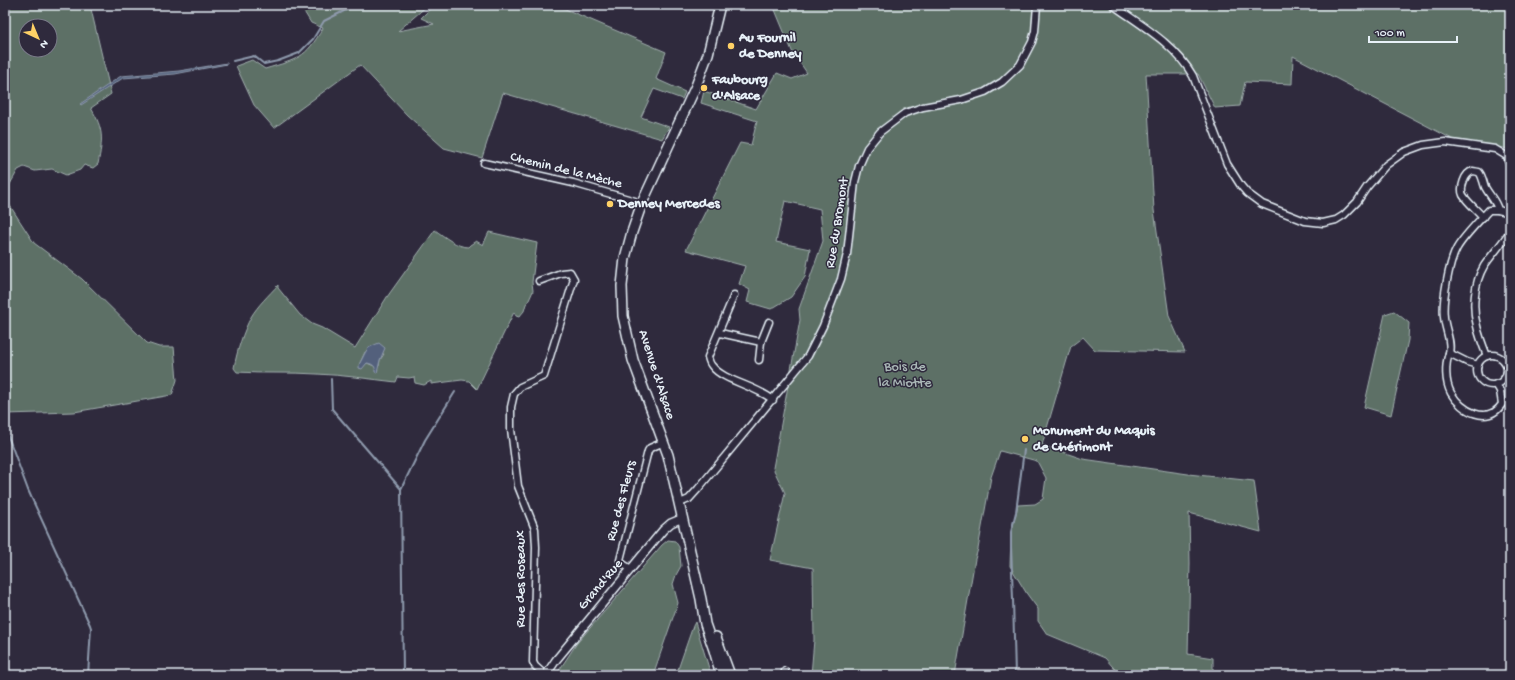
<svg xmlns="http://www.w3.org/2000/svg" width="1515" height="680" font-family="'Gochi Hand',sans-serif">
  <rect width="100%" height="100%" fill="#2f2a3d"/>
  <filter id="ink" filterUnits="userSpaceOnUse"><feTurbulence type="fractalNoise" baseFrequency=".025" numOctaves="2"/><feDisplacementMap in="SourceGraphic" scale="8" xChannelSelector="R" yChannelSelector="G"/><feConvolveMatrix kernelMatrix="1 2 1 2 8 2 1 2 1" color-interpolation-filters="sRGB"/></filter>
  <g filter="url(#ink)">
    <g fill="#5d6f66" stroke="#a2b0af" fill-rule="evenodd">
      <path d="M5,5H90L111,94L91,108C104,130 103,139 98,164L93,168L84,165L80,170L66,175L52,169L35,171L24,167L18,170L5,193ZM26,26H50V50H26Z"/>
      <path d="M300,5H428L398,31L434,24L421,18L434,5H556L666,52L656,79L685,92L682,99L654,89L641,117L669,127L662,139L503,93L482,158L444,148L407,115L360,65L274,128L254,105L236,66L252,60L265,69C298,59 305,59 323,28L311,23Z"/>
      <polygon points="773,5 1510,5 1510,149 1456,141 1293,56 1292,84 1245,82 1240,106 1215,108 1198,74 1146,74 1154,210 1169,316 1185,352 1095,350 1083,337 1071,346 1042,445 1083,459 1188,474 1254,481 1261,532 1189,513 1190,563 1188,654 1213,658 1213,675 1120,675 1105,658 1047,634 1038,621 1038,609 1027,594 1010,566 1011,535 1018,505 1035,504 1043,499 1046,478 1037,461 1000,451 991,477 978,549 975,559 955,675 811,675 814,640 813,568 770,560 785,493 773,468 800,320 799,309 823,241 820,209 785,201 776,242 810,249 805,277 791,297 771,309 747,302 750,290 739,284 745,266 686,250 740,143 751,145 757,121 701,103 704,91 756,109 777,73 792,79 807,73 792,51"/>
      <polygon points="5,198 34,243 82,279 147,343 159,347 174,347 177,380 172,395 74,412 5,414"/>
      <path d="M435,230C445,237 457,247 468,247L470,245L476,241L483,245L489,232L537,243L532,282L533,291L529,300L526,304L524,311L519,317L516,316L514,312L477,389L469,381L462,380L431,384V381L424,385L415,383L414,377L409,378L398,377L396,382C370,379 343,375 317,374C290,372 264,374 237,372L234,368C237,351 243,332 251,317C258,305 269,295 278,285V288L300,315L312,324L322,328L355,348L387,297ZM365,352L384,354L380,360L379,366L376,368L374,366L367,363L364,366L359,365Z"/>
      <polygon points="1394,311 1409,323 1408,340 1391,415 1364,407 1385,314"/>
      <polygon points="668,540 675,541 679,547 681,566 676,575 673,584 678,603 653,675 556,675 577,643 662,545"/>
      <polygon points="695,622 711,675 676,675 693,626"/>
    </g>
    <g fill="#53617c" stroke="#8f9bae">
      <polygon points="227,63 227,64 175,74 123,78 81,105 80,104 121,76 179,71"/>
      <path d="M379,343L385,348L380,360L377,373L375,372C376,366 373,364 367,363L362,369L359,368C359,364 360,363 362,359C368,347 367,348 379,343Z"/>
      <polygon points="414,671 473,672 476,675 412,675"/>
    </g>
    <g fill="none" stroke-linecap="round" stroke-linejoin="round">
      <g stroke="#8f9bae" stroke-width="2">
        <polyline points="233,61 254,56 264,64 278,61 299,53 313,39 324,21 348,9 351,5"/>
        <polyline points="331,379 332,409 401,489"/>
        <polyline points="5,428 28,490 90,625 91,628 88,675"/>
        <polyline points="403,675 401,489 425,440 455,392"/>
        <polyline points="1015,675 1013,599 1011,546 1011,532 1016,512 1024,450"/>
      </g>
      <g stroke="#e8f1f8" stroke-width="9">
        <g id="minor">
          <path d="M1113,5C1142,26 1175,44 1193,76L1227,164L1241,186L1247,193L1262,204L1305,221L1323,223L1336,220L1344,215L1357,202L1367,187L1386,165L1404,152L1423,145L1445,142L1495,149L1508,157"/>
          <polyline points="1510,156 1508,161 1510,165"/>
          <polyline points="484,163 573,183 642,203"/>
          <path d="M1483,217C1477,210 1468,203 1463,195C1460,189 1464,173 1473,171C1475,171 1477,172 1479,172C1483,177 1483,182 1485,187C1489,195 1496,201 1498,210"/>
          <polyline points="539,281 561,273 570,272 574,279 544,376 520,387 514,394 511,407 511,429 518,486 535,529 536,547 533,662 535,666 545,675"/>
          <path d="M734,295L708,357C709,361 710,364 712,366C723,381 757,386 773,400"/>
          <polyline points="720,333 761,342 769,322"/>
          <path d="M1449,353C1445,365 1445,382 1451,393C1461,411 1488,426 1502,404L1500,391L1496,384"/>
          <circle cx="1492" cy="370" r="15"/>
          <path d="M1487,356C1483,346 1479,336 1477,326C1472,308 1474,283 1484,266C1492,254 1502,244 1510,231"/>
          <polyline points="759,360 761,342"/>
          <path d="M1478,365L1467,362L1449,353C1452,341 1445,330 1444,317C1442,301 1449,262 1457,248C1464,236 1480,220 1489,210H1498L1510,213"/>
          <polyline points="680,503 689,499 698,489 808,356 823,326 841,279 847,254 855,182 859,166 867,148 880,132 905,113 923,107 961,100 985,92 1002,82 1020,65 1032,42 1035,31 1037,5"/>
          <polyline points="631,569 623,564 620,560 648,451 650,448 664,442"/>
          <polyline points="784,675 785,671"/>
        </g>
      </g>
      <g stroke="#e8f1f8" stroke-width="10">
        <polyline id="tertiary" points="546,675 556,660 663,530 671,523 683,518"/>
      </g>
      <g stroke="#e8f1f8" stroke-width="12">
        <g id="primary">
          <polyline points="720,5 708,54 696,86 642,203 632,232 625,258 622,286 623,316 633,360 668,455 701,599 705,624 714,650 721,675"/>
          <polyline points="716,637 730,675"/>
        </g>
      </g>
      <use href="#minor" stroke="#2f2a3d" stroke-width="6"/>
      <use href="#tertiary" stroke="#2f2a3d" stroke-width="7"/>
      <use href="#primary" stroke="#2f2a3d" stroke-width="9"/>
    </g>
  </g>
  <g fill="#ffd166" stroke="#2f2a3d" stroke-width="1.5">
    <circle cx="731" cy="46" r="4"/>
    <circle cx="704" cy="88" r="4"/>
    <circle cx="610" cy="204" r="4"/>
    <circle cx="1025" cy="439" r="4"/>
  </g>
  <g text-anchor="middle" dominant-baseline="central" stroke-width="3" stroke-linejoin="round" paint-order="stroke">
    <g font-size="14" font-weight="bold" fill="#e8f1f8" stroke="#2f2a3d" text-anchor="start">
      <text x="739" y="38">Au Fournil<tspan x="739" dy="16">de Denney</tspan></text>
      <text x="712" y="80">Faubourg<tspan x="712" dy="16">d'Alsace</tspan></text>
      <text x="618" y="204">Denney Mercedes</text>
      <text x="1033" y="431">Monument du Maquis<tspan x="1033" dy="16">de Chérimont</tspan></text>
    </g>
    <g font-size="14" fill="#e8f1f8" stroke="#2f2a3d">
      <text transform="translate(566 171) rotate(14)">Chemin de la Mèche</text>
      <text transform="translate(838 223) rotate(-81)">Rue du Bromont</text>
      <text transform="translate(656 375) rotate(72)">Avenue d'Alsace</text>
      <text transform="translate(622 501) rotate(-75)">Rue des Fleurs</text>
      <text transform="translate(521 579) rotate(-90)">Rue des Roseaux</text>
      <text transform="translate(601 585) rotate(-50)">Grand'Rue</text>
    </g>
    <g font-size="14" fill="#a9b6b6" stroke="#2f2a3d">
      <text x="905" y="367">Bois de<tspan x="905" dy="16">la Miotte</tspan></text>
    </g>
  </g>
  <rect width="1515" height="680" fill="none" stroke="#2f2a3d" stroke-width="20"/>
  <rect x="10" y="10" width="1495" height="660" fill="none" stroke="#e8f1f8" stroke-width="1.5" filter="url(#ink)"/>
  <g transform="translate(38 38) rotate(136)"><circle r="19" fill="#2f2a3d" stroke="#797a88"/>
  <path d="M0-3L7 15L0 10L-7 15Z" fill="#ffd166"/>
  <text y="-6" font-size="11" font-weight="bold" text-anchor="middle" fill="#e8f1f8">N</text>
  </g>
  <path d="M1369 36v6h88v-6" fill="none" stroke="#e8f1f8" stroke-width="2"/>
  <text x="1375" y="36" font-size="12" fill="#e8f1f8" stroke="#2f2a3d" stroke-width="3" paint-order="stroke">100 m</text>
</svg>
